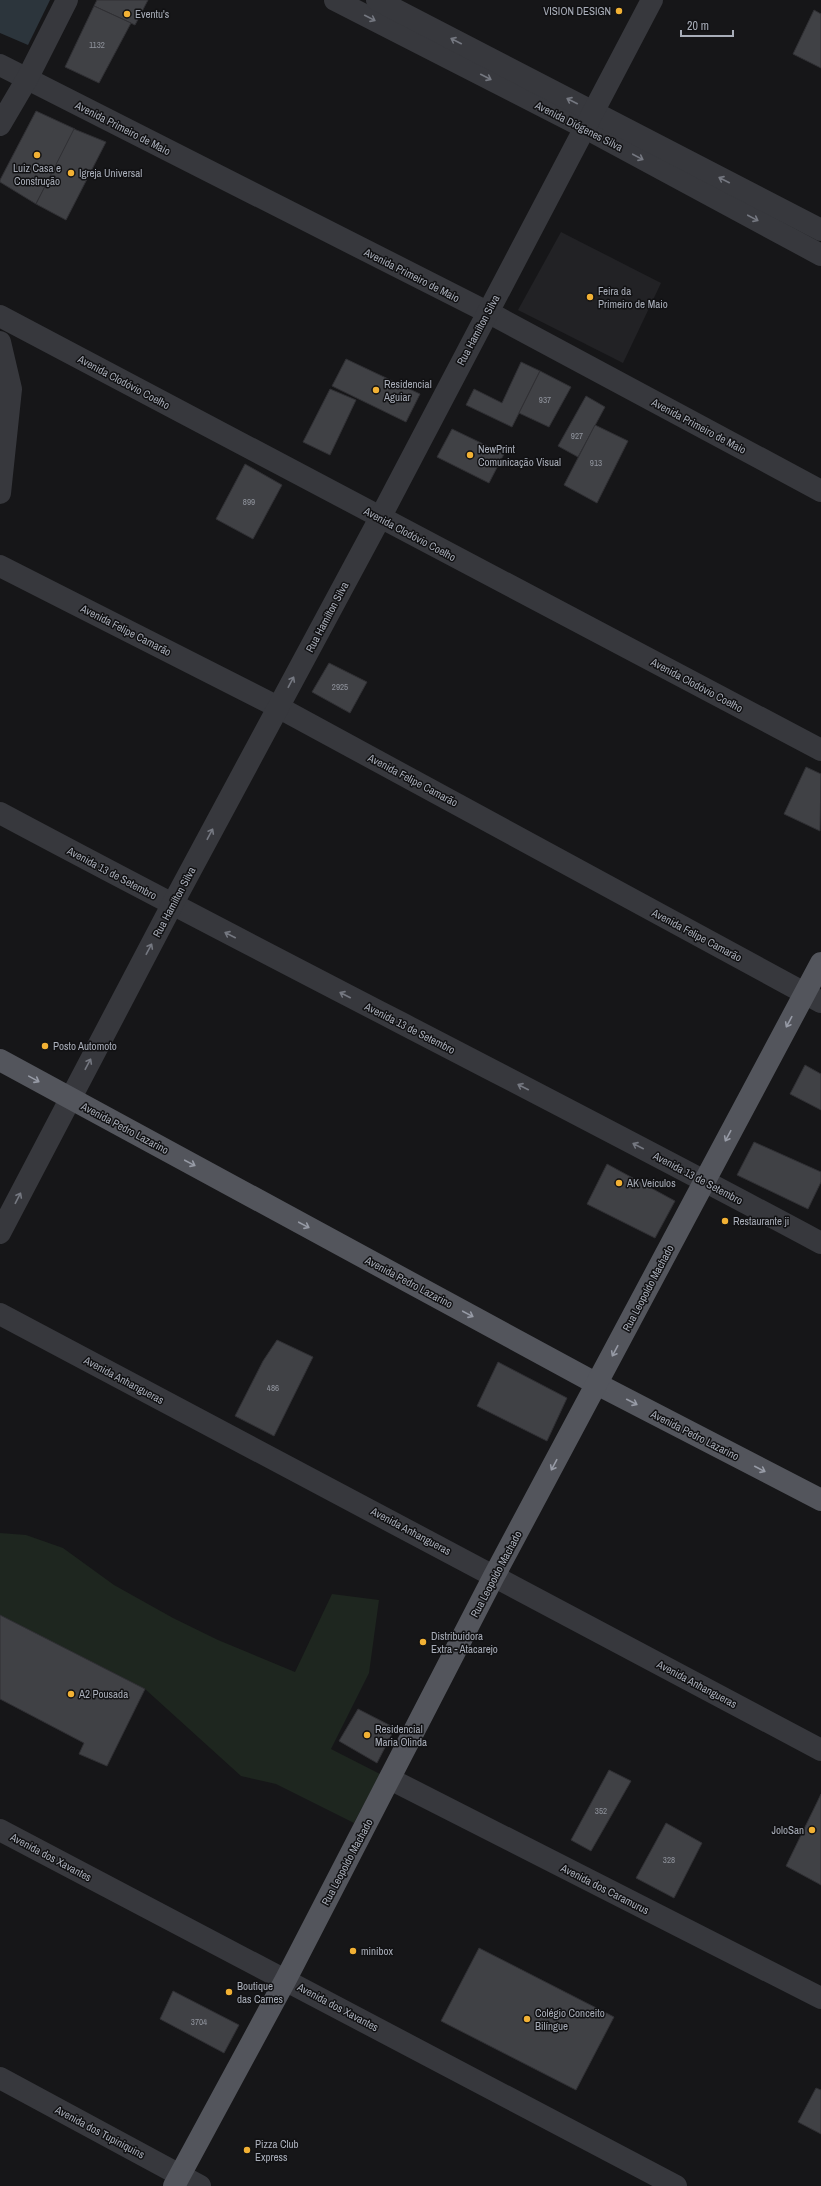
<svg xmlns="http://www.w3.org/2000/svg" width="821" height="2186" font-family="'Archivo Narrow',sans-serif">
  <rect width="100%" height="100%" fill="#161618"/>
  <polygon fill="#222225" points="561,232 661,283 623,363 518,310"/>
  <polygon fill="#1e261f" points="0,1533 26,1535 63,1548 114,1585 173,1618 218,1640 295,1672 332,1594 379,1600 369,1673 331,1749 380,1774 354,1823 276,1784 241,1776 145,1689 0,1615"/>
  <polygon fill="#2c353c" points="0,0 50,0 28,45 0,33"/>
  <g fill="#404145" stroke="#303034">
    <polygon points="97,0 148,0 135,25 94,6"/>
    <polygon points="94,6 131,23 99,83 65,67"/>
    <polygon points="814,10 821,14 821,68 793,54"/>
    <polygon points="36,111 75,129 36,204 0,182 0,180"/>
    <polygon points="74,129 106,142 66,220 36,204"/>
    <polygon points="346,359 420,394 406,422 332,386"/>
    <polygon points="521,362 540,371 512,427 466,405 474,389 502,403"/>
    <polygon points="540,371 571,387 549,427 519,413"/>
    <polygon points="330,389 356,400 330,455 303,442"/>
    <polygon points="586,396 605,407 578,457 558,446"/>
    <polygon points="595,425 628,441 597,503 564,485"/>
    <polygon points="452,429 504,454 489,483 437,457"/>
    <polygon points="245,464 282,485 253,539 216,519"/>
    <polygon points="329,663 367,682 350,713 312,692"/>
    <polygon points="806,767 821,774 820,831 784,814"/>
    <polygon points="805,1065 821,1074 821,1110 790,1094"/>
    <polygon points="754,1142 821,1172 821,1182 808,1209 737,1175"/>
    <polygon points="607,1164 675,1201 655,1238 587,1204"/>
    <polygon points="277,1340 313,1357 274,1436 235,1416 263,1361"/>
    <polygon points="498,1362 567,1398 547,1441 477,1406"/>
    <polygon points="0,1615 145,1689 107,1766 79,1754 84,1743 0,1699"/>
    <polygon points="358,1709 395,1728 377,1763 339,1741"/>
    <polygon points="609,1770 631,1781 591,1851 571,1840"/>
    <polygon points="821,1794 821,1885 786,1866"/>
    <polygon points="666,1823 702,1843 674,1898 636,1878"/>
    <polygon points="479,1948 614,2017 576,2090 441,2021"/>
    <polygon points="173,1991 239,2025 224,2053 160,2019"/>
    <polygon points="816,2088 821,2090 821,2134 798,2122"/>
  </g>
  <g fill="none" stroke-linecap="round" stroke-linejoin="round">
    <g stroke="#37383d" stroke-width="22">
      <polyline points="335,0 595,133 821,255"/>
      <polyline points="377,0 821,230"/>
      <polyline points="0,65 497,317 821,491"/>
      <polyline points="0,125 27,79 67,0"/>
      <polyline points="0,316 821,750"/>
      <polyline points="0,342 11,389 0,493"/>
      <polyline points="0,566 278,707 821,1002"/>
      <path d="M0,813C273,959 549,1097 821,1243"/>
      <polyline points="0,1233 172,905 380,518 652,0"/>
      <polyline points="0,1314 821,1750"/>
      <polyline points="390,1779 821,1998"/>
      <polyline points="0,1830 676,2186"/>
      <polyline points="0,2078 200,2186"/>
    </g>
    <g stroke="#53555c" stroke-width="22">
      <polyline points="0,1060 597,1384 821,1500"/>
      <polyline points="174,2186 286,1979 494,1576 821,963"/>
    </g>
  </g>
  <defs><path id="oneway-shaft" d="M-6 0H5M1.5-3L5.5 0L1.5 3" fill="none" stroke-width="1.6" stroke-linecap="round" stroke-linejoin="round"/></defs>
  <g stroke="#757881">
    <use href="#oneway-shaft" transform="translate(370 18) rotate(27)"/>
    <use href="#oneway-shaft" transform="translate(456 41) rotate(-153)"/>
    <use href="#oneway-shaft" transform="translate(486 77) rotate(27)"/>
    <use href="#oneway-shaft" transform="translate(572 101) rotate(-153)"/>
    <use href="#oneway-shaft" transform="translate(638 157) rotate(28)"/>
    <use href="#oneway-shaft" transform="translate(724 180) rotate(-153)"/>
    <use href="#oneway-shaft" transform="translate(753 218) rotate(28)"/>
    <use href="#oneway-shaft" transform="translate(291 682) rotate(-62)"/>
    <use href="#oneway-shaft" transform="translate(210 834) rotate(-62)"/>
    <use href="#oneway-shaft" transform="translate(230 935) rotate(-153)"/>
    <use href="#oneway-shaft" transform="translate(149 949) rotate(-62)"/>
    <use href="#oneway-shaft" transform="translate(345 995) rotate(-153)"/>
    <use href="#oneway-shaft" transform="translate(88 1064) rotate(-62)"/>
    <use href="#oneway-shaft" transform="translate(523 1087) rotate(-153)"/>
    <use href="#oneway-shaft" transform="translate(638 1146) rotate(-153)"/>
    <use href="#oneway-shaft" transform="translate(18 1198) rotate(-63)"/>
  </g>
  <g stroke="#979ba6">
    <use href="#oneway-shaft" transform="translate(789 1022) rotate(118)"/>
    <use href="#oneway-shaft" transform="translate(34 1079) rotate(29)"/>
    <use href="#oneway-shaft" transform="translate(728 1136) rotate(118)"/>
    <use href="#oneway-shaft" transform="translate(190 1163) rotate(28)"/>
    <use href="#oneway-shaft" transform="translate(304 1225) rotate(28)"/>
    <use href="#oneway-shaft" transform="translate(468 1314) rotate(28)"/>
    <use href="#oneway-shaft" transform="translate(615 1351) rotate(118)"/>
    <use href="#oneway-shaft" transform="translate(632 1402) rotate(27)"/>
    <use href="#oneway-shaft" transform="translate(554 1465) rotate(118)"/>
    <use href="#oneway-shaft" transform="translate(760 1469) rotate(27)"/>
  </g>
  <g fill="#f2b134" stroke="#111113" stroke-width="1.5">
    <circle cx="619" cy="11" r="4"/>
    <circle cx="127" cy="14" r="4"/>
    <circle cx="37" cy="155" r="4"/>
    <circle cx="71" cy="173" r="4"/>
    <circle cx="590" cy="297" r="4"/>
    <circle cx="376" cy="390" r="4"/>
    <circle cx="470" cy="455" r="4"/>
    <circle cx="45" cy="1046" r="4"/>
    <circle cx="619" cy="1183" r="4"/>
    <circle cx="725" cy="1221" r="4"/>
    <circle cx="423" cy="1642" r="4"/>
    <circle cx="71" cy="1694" r="4"/>
    <circle cx="367" cy="1735" r="4"/>
    <circle cx="812" cy="1830" r="4"/>
    <circle cx="353" cy="1951" r="4"/>
    <circle cx="229" cy="1992" r="4"/>
    <circle cx="527" cy="2019" r="4"/>
    <circle cx="247" cy="2150" r="4"/>
  </g>
  <g text-anchor="middle" dominant-baseline="central" stroke-width="3" stroke-linejoin="round" paint-order="stroke">
    <g font-size="9" fill="#8e929b">
      <text x="97" y="45">1132</text>
      <text x="545" y="400">937</text>
      <text x="577" y="436">927</text>
      <text x="596" y="463">913</text>
      <text x="249" y="502">899</text>
      <text x="340" y="687">2925</text>
      <text x="273" y="1388">486</text>
      <text x="601" y="1811">352</text>
      <text x="669" y="1860">328</text>
      <text x="199" y="2022">3704</text>
    </g>
    <g font-size="11" fill="#a8adb8" stroke="#111113" text-anchor="start">
      <text x="611" y="11" text-anchor="end">VISION DESIGN</text>
      <text x="135" y="14">Eventu's</text>
      <text x="37" y="168" text-anchor="middle">Luiz Casa e<tspan x="37" dy="13">Construção</tspan></text>
      <text x="79" y="173">Igreja Universal</text>
      <text x="598" y="291">Feira da<tspan x="598" dy="13">Primeiro de Maio</tspan></text>
      <text x="384" y="384">Residencial<tspan x="384" dy="13">Aguiar</tspan></text>
      <text x="478" y="449">NewPrint<tspan x="478" dy="13">Comunicação Visual</tspan></text>
      <text x="53" y="1046">Posto Automoto</text>
      <text x="627" y="1183">AK Veículos</text>
      <text x="733" y="1221">Restaurante ji</text>
      <text x="431" y="1636">Distribuidora<tspan x="431" dy="13">Extra - Atacarejo</tspan></text>
      <text x="79" y="1694">A2 Pousada</text>
      <text x="375" y="1729">Residencial<tspan x="375" dy="13">Maria Olinda</tspan></text>
      <text x="804" y="1830" text-anchor="end">JoloSan</text>
      <text x="361" y="1951">minibox</text>
      <text x="237" y="1986">Boutique<tspan x="237" dy="13">das Carnes</tspan></text>
      <text x="535" y="2013">Colégio Conceito<tspan x="535" dy="13">Bilíngue</tspan></text>
      <text x="255" y="2144">Pizza Club<tspan x="255" dy="13">Express</tspan></text>
    </g>
    <g font-size="11" fill="#a8adb8" stroke="#111113">
      <text transform="translate(579 126) rotate(27)">Avenida Diógenes Silva</text>
      <text transform="translate(123 128) rotate(27)">Avenida Primeiro de Maio</text>
      <text transform="translate(412 275) rotate(27)">Avenida Primeiro de Maio</text>
      <text transform="translate(478 330) rotate(-62)">Rua Hamilton Silva</text>
      <text transform="translate(124 382) rotate(28)">Avenida Clodóvio Coelho</text>
      <text transform="translate(699 426) rotate(28)">Avenida Primeiro de Maio</text>
      <text transform="translate(410 534) rotate(28)">Avenida Clodóvio Coelho</text>
      <text transform="translate(327 617) rotate(-62)">Rua Hamilton Silva</text>
      <text transform="translate(126 630) rotate(27)">Avenida Felipe Camarão</text>
      <text transform="translate(697 685) rotate(28)">Avenida Clodóvio Coelho</text>
      <text transform="translate(413 780) rotate(28)">Avenida Felipe Camarão</text>
      <text transform="translate(112 873) rotate(28)">Avenida 13 de Setembro</text>
      <text transform="translate(174 902) rotate(-62)">Rua Hamilton Silva</text>
      <text transform="translate(697 935) rotate(28)">Avenida Felipe Camarão</text>
      <text transform="translate(410 1028) rotate(27)">Avenida 13 de Setembro</text>
      <text transform="translate(125 1128) rotate(28)">Avenida Pedro Lazarino</text>
      <text transform="translate(698 1178) rotate(28)">Avenida 13 de Setembro</text>
      <text transform="translate(409 1282) rotate(28)">Avenida Pedro Lazarino</text>
      <text transform="translate(648 1288) rotate(-62)">Rua Leopoldo Machado</text>
      <text transform="translate(124 1380) rotate(28)">Avenida Anhangueras</text>
      <text transform="translate(695 1435) rotate(27)">Avenida Pedro Lazarino</text>
      <text transform="translate(411 1531) rotate(28)">Avenida Anhangueras</text>
      <text transform="translate(496 1574) rotate(-62)">Rua Leopoldo Machado</text>
      <text transform="translate(697 1684) rotate(28)">Avenida Anhangueras</text>
      <text transform="translate(51 1857) rotate(28)">Avenida dos Xavantes</text>
      <text transform="translate(347 1862) rotate(-62)">Rua Leopoldo Machado</text>
      <text transform="translate(605 1889) rotate(27)">Avenida dos Caramurus</text>
      <text transform="translate(338 2007) rotate(28)">Avenida dos Xavantes</text>
      <text transform="translate(100 2132) rotate(28)">Avenida dos Tupiniquins</text>
    </g>
  </g>
  <path d="M681 30v6h52v-6" fill="none" stroke="#a8adb8" stroke-width="2"/>
  <text x="687" y="30" font-size="12" fill="#a8adb8" stroke="#111113" stroke-width="3" paint-order="stroke">20 m</text>
</svg>
